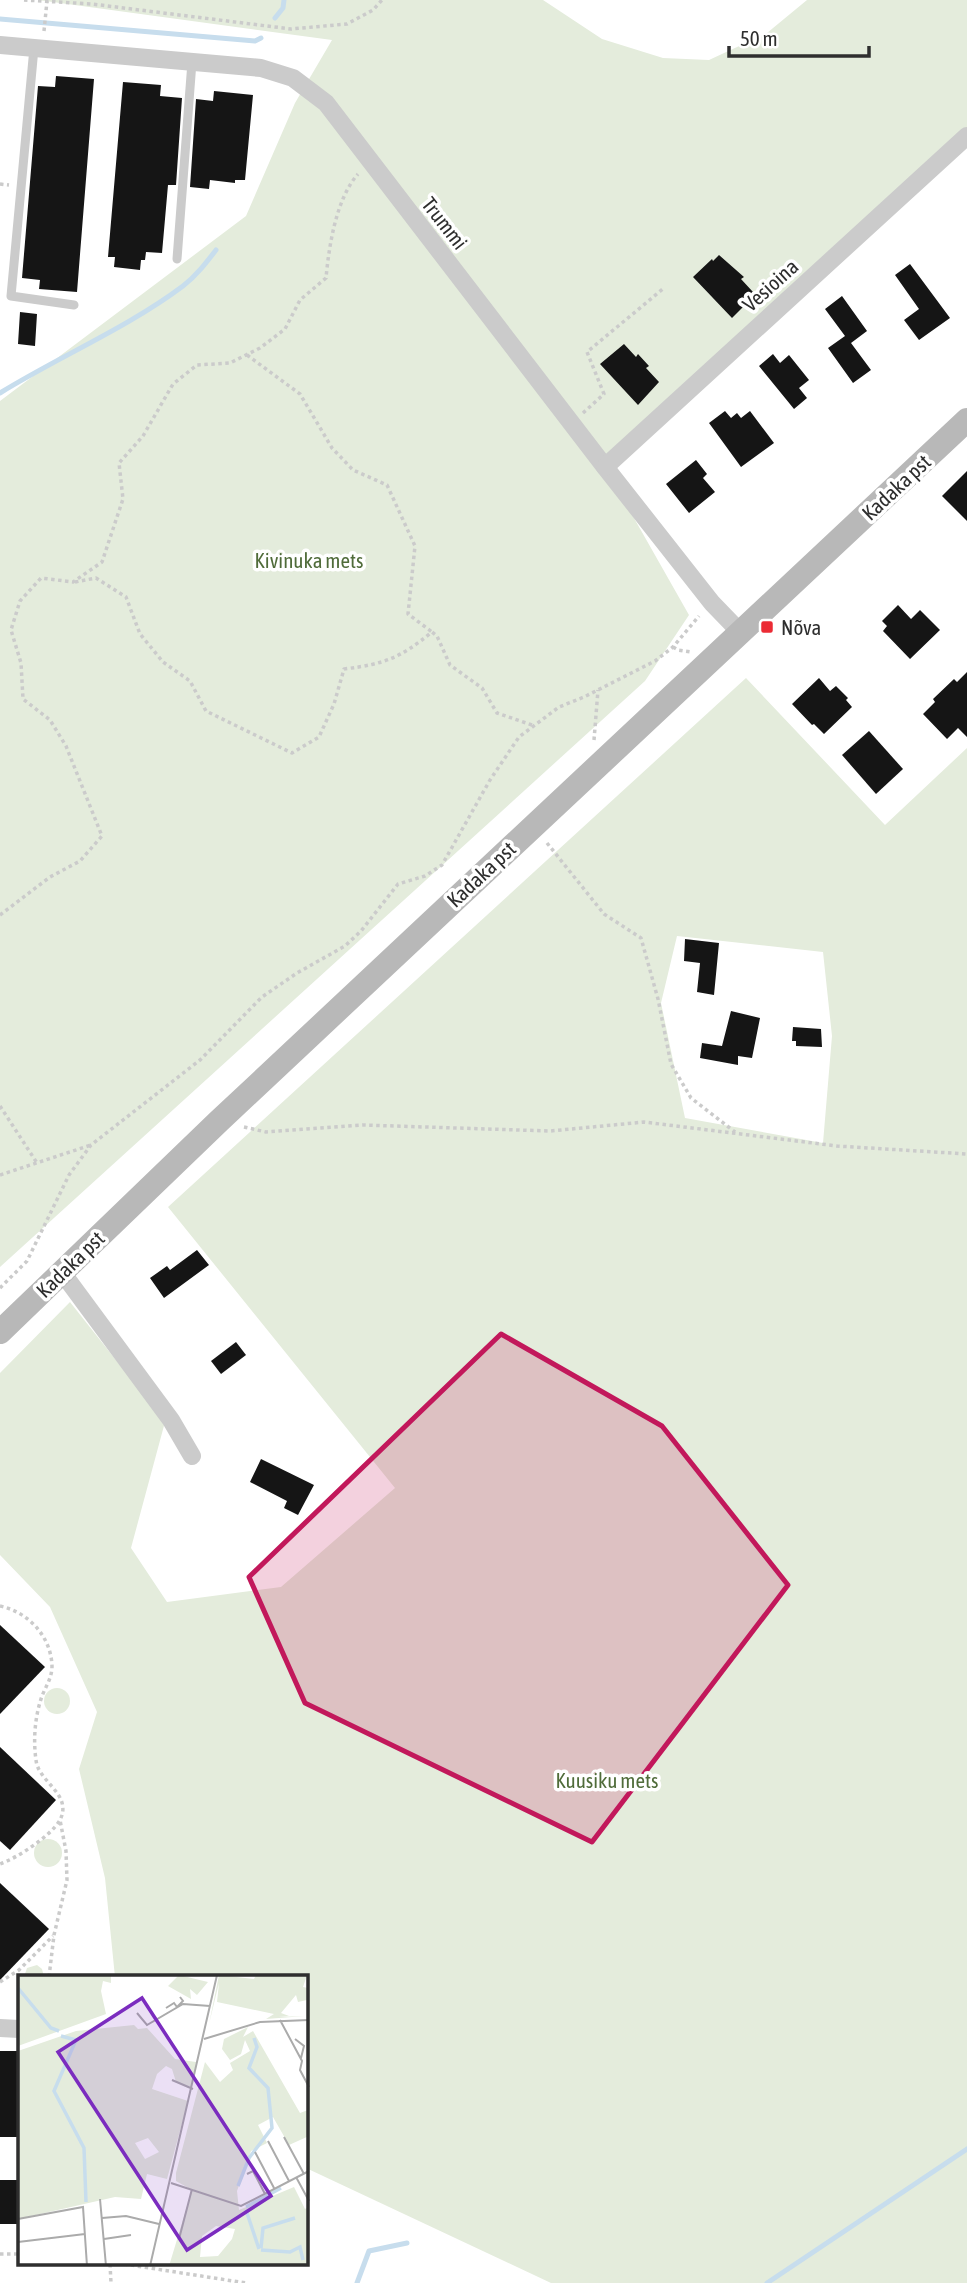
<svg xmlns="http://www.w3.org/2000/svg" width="967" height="2283" font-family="'Asap Condensed',sans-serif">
  <rect width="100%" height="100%" fill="#fff"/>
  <g fill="#e4ecdc" fill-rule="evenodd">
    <polygon points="38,0 543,0 602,39 663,58 709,60 767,33 807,0 967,0 967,136 605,467 689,615 645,681 0,1267 0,401 246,216 295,103 332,40"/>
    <path d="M746,678L885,825L967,748V2283H551L306,2168V1977H115L105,1878L79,1769L97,1712L50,1607L0,1555V1373L70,1302L165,1422L131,1548L167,1602L281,1587L395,1488L168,1207ZM677,936L823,952L832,1036L823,1143L685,1118L661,1003Z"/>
    <circle cx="57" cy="1701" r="13"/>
    <circle cx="48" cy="1853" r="14"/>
    <polygon points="37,1965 42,1969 44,1977 24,1977 27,1968"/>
  </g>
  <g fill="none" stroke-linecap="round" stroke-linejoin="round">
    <g stroke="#c7dded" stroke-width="5">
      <polyline points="275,18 283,8 284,0"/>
      <polyline points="0,19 255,41 261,38"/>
      <path d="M0,393C60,356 127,328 183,286C196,276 206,263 216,250"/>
      <polyline points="357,2283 369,2251 407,2243"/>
      <polyline points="767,2283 967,2149"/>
    </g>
  </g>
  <g fill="#151515">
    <polygon points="56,76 94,79 77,292 39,289 40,280 22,278 38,86 55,87"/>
    <polygon points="123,82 161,85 160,96 182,98 176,185 168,185 162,253 146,252 145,260 141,260 140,270 114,267 115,257 108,257"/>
    <polygon points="214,91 253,95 245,180 235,180 235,183 210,180 209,189 190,187 196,99 213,101"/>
    <polygon points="719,255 744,277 741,279 753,292 746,299 748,302 732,318 693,277 712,259 713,261"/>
    <polygon points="910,264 950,318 919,340 904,320 919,309 895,275"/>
    <polygon points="842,296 867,331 851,343 871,370 853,383 828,348 845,336 825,309"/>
    <polygon points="20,312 37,314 35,346 18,344"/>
    <polygon points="624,344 636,357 638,354 649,366 646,368 659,382 638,405 600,364"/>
    <polygon points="773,354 780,363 789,355 809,380 799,388 807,398 794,409 759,366"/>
    <polygon points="725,411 731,418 737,413 741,418 750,411 774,443 741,467 709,423"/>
    <polygon points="696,460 707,474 703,478 715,492 689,513 666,484"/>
    <polygon points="967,471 967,521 942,496"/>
    <polygon points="898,605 911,619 920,610 940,630 910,659 883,631 887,626 882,621"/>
    <polygon points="967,672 967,737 958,728 947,739 923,714 935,702 933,699 954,679 957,682"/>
    <polygon points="819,678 830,691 836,686 848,698 846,700 852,707 824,734 814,724 812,725 792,704"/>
    <polygon points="869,731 903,769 876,794 842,755"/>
    <polygon points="685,939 719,943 714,995 697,992 700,963 684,961"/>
    <polygon points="731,1011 760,1018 752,1058 738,1056 738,1065 700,1058 702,1043 722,1046"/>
    <polygon points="793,1027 821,1029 822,1047 796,1046 796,1041 792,1041"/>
    <polygon points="197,1250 209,1265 164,1298 150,1278 167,1266 170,1270"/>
    <polygon points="236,1342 246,1355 221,1374 211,1361"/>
    <polygon points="261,1459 314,1485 298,1515 284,1508 287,1501 250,1482"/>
    <polygon points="0,1625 45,1667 0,1714"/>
    <polygon points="0,1747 56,1800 10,1850 0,1841"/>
    <polygon points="0,1883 49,1929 0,1980"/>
    <rect x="0" y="2051" width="19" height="86"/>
    <rect x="0" y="2180" width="19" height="44"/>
  </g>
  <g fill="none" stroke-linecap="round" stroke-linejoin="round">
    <g stroke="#cbcbcb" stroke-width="3.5" stroke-dasharray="3.5 3.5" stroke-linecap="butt">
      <polyline points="24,0 92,4 291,29 347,24 373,10 382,0"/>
      <polyline points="44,31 47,1"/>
      <polyline points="0,184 9,185"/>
      <polyline points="247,355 300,394 332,448 353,470 387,485 415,546 408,614 432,632"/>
      <polyline points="583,413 604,394 587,352 664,288"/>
      <path d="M75,582L96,578L126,597L140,634L163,662L190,681L206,711L292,753L319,737L334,704L344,669C385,664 400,658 432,632L437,636L450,665L482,688L497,713L532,725"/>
      <polyline points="673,647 678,650 691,652"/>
      <polyline points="594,740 598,690"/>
      <polyline points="547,843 604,914 641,938 658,999 671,1064 691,1098 735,1132"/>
      <path d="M0,915L50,877L80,861L102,836L66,746L50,720L23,699L21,663L11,630L20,601L41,578L73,582L102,562L123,499L119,463L143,436L173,384L197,365L230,363L260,348L285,329L300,300L326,278C329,246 336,199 358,174"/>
      <polyline points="0,1106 37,1163"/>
      <polyline points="244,1127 266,1132 363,1125 550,1131 644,1122 837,1146 967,1154"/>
      <polyline points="0,1175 91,1145"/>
      <polyline points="0,1288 27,1261 69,1175 91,1145 200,1060 262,997 297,973 345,946 361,931 398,884 425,876 442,865 490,780 519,737 559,707 584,697 655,661 673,647 699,616"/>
      <path d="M0,1606C28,1612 51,1636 52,1666C52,1678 46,1686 42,1696C35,1716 33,1739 36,1760C38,1782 73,1794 60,1820C51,1836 17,1858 0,1864"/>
      <polyline points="49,1977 54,1935 67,1880 66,1851 60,1820"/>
      <polyline points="0,1982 19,1970 53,1936"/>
      <polyline points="0,2254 19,2254"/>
      <polyline points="110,2264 111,2283"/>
      <polyline points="124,2264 246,2283"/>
    </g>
    <g stroke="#cbcbcb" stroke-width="9">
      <polyline points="34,48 11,296 74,305"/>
      <polyline points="177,259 192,62"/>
    </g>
    <g stroke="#cbcbcb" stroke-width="18">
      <polyline points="0,45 261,68 293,78 326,103 605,467 712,603 740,632"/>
      <polyline points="605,467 967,136"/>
      <polyline points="61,1271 171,1420 192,1456"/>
      <polyline points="0,2028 19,2029"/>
    </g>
    <polyline stroke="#b8b8b8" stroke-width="24" points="0,1332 219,1121 967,420"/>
  </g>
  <path fill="#c2185b" fill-opacity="0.2" stroke="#c2185b" stroke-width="5" stroke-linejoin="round" d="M501,1334L662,1426L788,1585L592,1842L305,1703L249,1577Z"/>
  <rect fill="#eb2b35" stroke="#fff" stroke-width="2.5" x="760" y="620" width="14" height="14" rx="3.5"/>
  <g text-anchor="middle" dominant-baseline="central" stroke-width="7" stroke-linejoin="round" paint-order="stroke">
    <g font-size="21" fill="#2e2e2e" stroke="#fff">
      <text transform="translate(445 223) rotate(52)">Trummi</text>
      <text transform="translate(770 285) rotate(-42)">Vesioina</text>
      <text transform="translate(896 487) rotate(-43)">Kadaka pst</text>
      <text transform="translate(481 874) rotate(-43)">Kadaka pst</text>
      <text transform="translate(70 1264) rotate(-44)">Kadaka pst</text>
    </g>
    <g font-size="21" fill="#506c3a" stroke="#fff">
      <text x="309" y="560">Kivinuka mets</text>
      <text x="607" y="1780">Kuusiku mets</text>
    </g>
    <g font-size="21" fill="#2e2e2e" stroke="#fff" text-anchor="start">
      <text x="781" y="627">Nõva</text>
    </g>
  </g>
  <g transform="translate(18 1975)">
    <rect width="290" height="290" fill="#fff"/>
    <path d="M0,0H93V8L85,6L83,16L88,39L0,71ZM161,0L190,7L179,20L172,14L173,24L150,11ZM201,0L236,4L238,0H289L285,12L290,13L289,25L280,27L278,20L263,38L271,41L260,42L287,41L248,44L256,39L199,27L201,8L191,49ZM116,50L120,54L129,53L157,84L178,87L173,112L158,107L154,94L148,91L139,99L134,114L170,126L149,204L129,199L123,224L97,222L0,244V76L58,56ZM130,163L141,177L127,184L117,168ZM230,52L225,62L235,56L282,138L290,135L291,161L271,170L255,142L240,150L249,168L233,176L219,216L221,235L276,212L287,234L290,232V290L151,291L174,215L158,206V198L187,87L202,107L215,95L212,88L232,76L227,65L223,79L212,85L204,74L206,64ZM198,251L217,254L214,264L200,281L182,282L184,261Z" fill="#e4ecdc" fill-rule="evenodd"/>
    <path fill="none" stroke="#c7dded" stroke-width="3.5" d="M0,13L33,53L41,56M43,61L58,65L36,116L66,173L68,227M220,211L231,183L254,153L250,113L231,93L239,72L236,63M228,232L263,213M228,235L241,274M243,273L245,253L277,243M243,275L272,277L282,272L285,285"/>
    <path fill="none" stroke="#ababab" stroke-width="2" d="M148,33L156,28L159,32L165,26L162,22M119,38L129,50L165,29L192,31M262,45L284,86L282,95L291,112M186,64L242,47L291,45M277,64L286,71L283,83M154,105L175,114M266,162L286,199M250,166L271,206M237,177L256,213M229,199L235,196L247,219M278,202L291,226M153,208L223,231L291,196M82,224L88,291M84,243L108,241L141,249M0,244L65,232L69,291M86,264L113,260M161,264L174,214M0,267L67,259M132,291L199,0"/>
    <path fill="#7b2cbf" fill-opacity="0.15" stroke="#7b2cbf" stroke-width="3.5" d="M124,23L253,221L169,275L40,77Z"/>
    <rect width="290" height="290" fill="none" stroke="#2e2e2e" stroke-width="3.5"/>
  </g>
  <path d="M729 46v10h140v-10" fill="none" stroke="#2e2e2e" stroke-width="3.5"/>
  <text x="740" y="46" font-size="21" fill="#2e2e2e" stroke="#ffffff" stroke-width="5" paint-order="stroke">50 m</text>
</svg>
